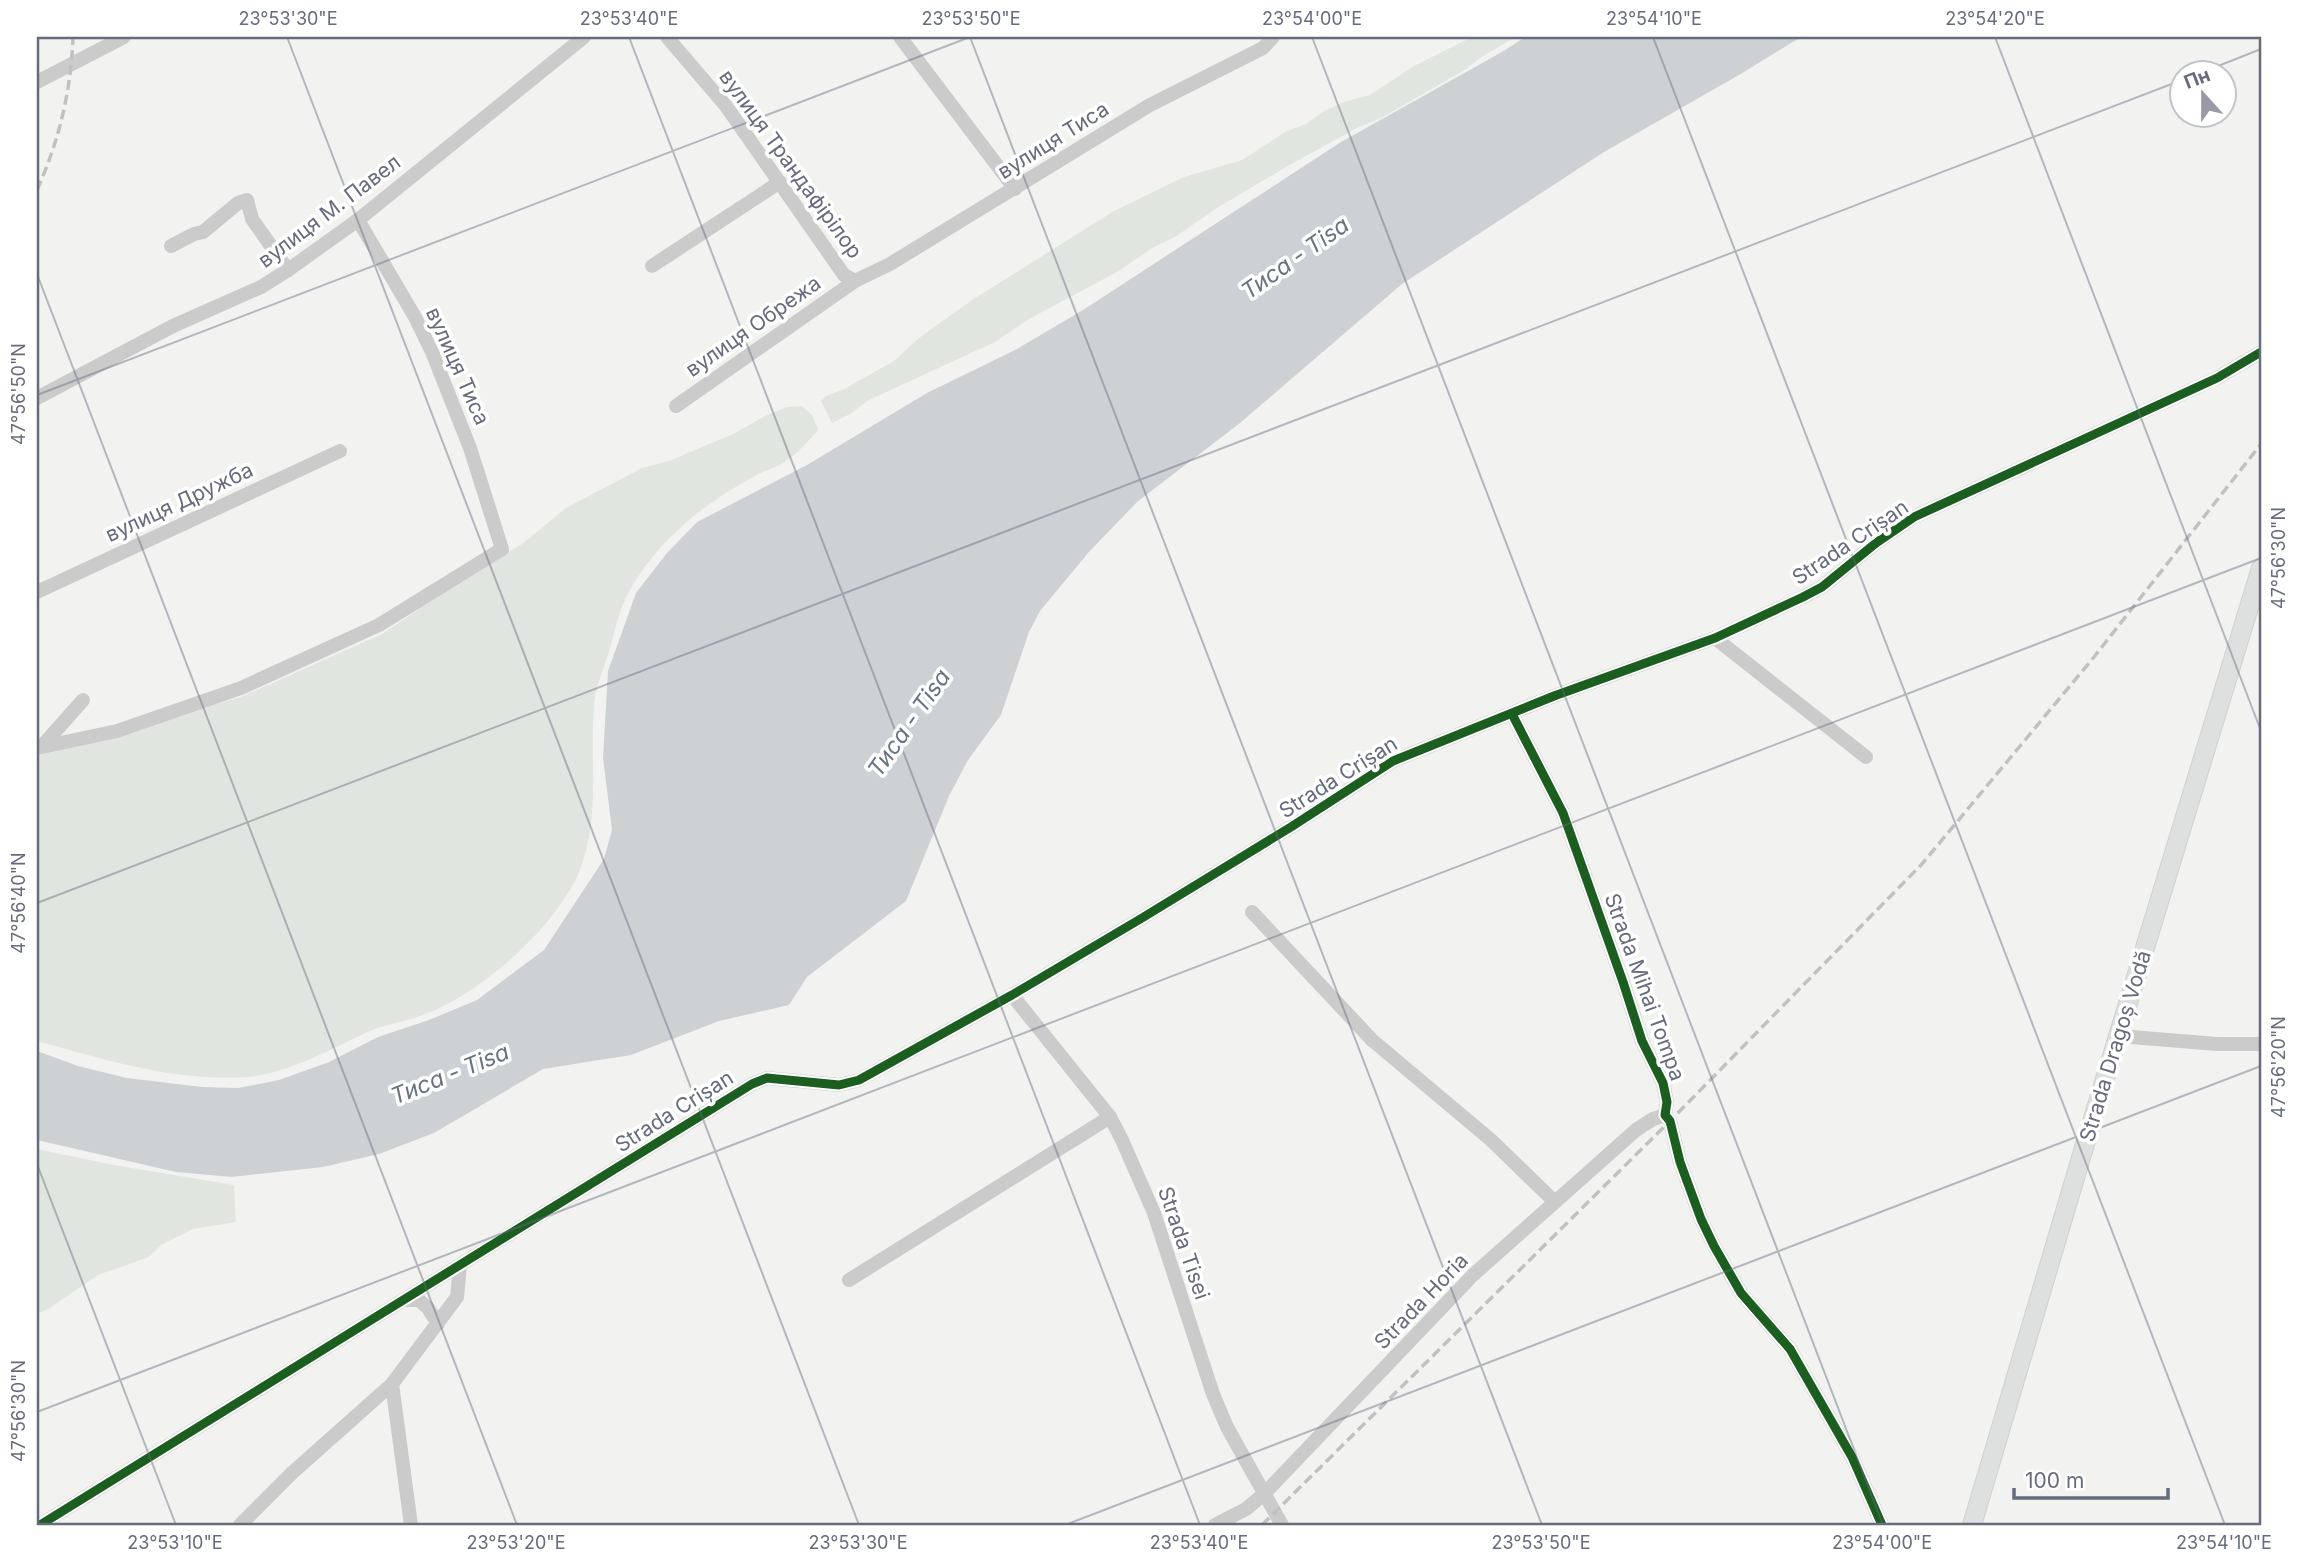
<svg xmlns="http://www.w3.org/2000/svg" width="2298" height="1562" font-family="Inter,sans-serif">
  <rect width="100%" height="100%" fill="#f2f3f1"/>
  <g fill="#e1e5e0">
    <polygon points="1472,37 1516,37 1483,56 1463,71 1381,118 1357,128 1286,167 1217,208 1175,237 1154,247 1117,272 1029,319 995,342 869,400 850,414 832,423 821,401 826,396 844,389 894,361 919,338 972,300 1114,211 1184,177 1242,160 1285,132 1306,124 1324,111 1346,101 1370,95 1414,66"/>
    <path d="M802,406L812,415L818,430C807,443 795,456 780,465C771,469 761,472 753,477C701,505 651,546 625,600C616,619 613,641 606,661C601,676 595,689 594,706C590,759 600,816 581,867C560,924 480,995 423,1015C405,1022 385,1024 368,1032C330,1049 290,1073 248,1077C175,1082 106,1060 37,1041V754L241,697L382,634L458,583L522,544L566,508L642,468L669,461L733,434L765,416L787,407Z"/>
    <polygon points="37,1149 114,1165 234,1185 236,1222 193,1229 161,1245 149,1257 98,1275 48,1309 37,1314"/>
  </g>
  <polygon fill="#cdd1d4" points="1525,37 1801,37 1739,75 1604,152 1402,284 1240,423 1137,502 1088,553 1040,611 1029,632 1001,715 968,760 949,796 906,901 807,977 789,1005 719,1021 631,1055 543,1069 434,1133 379,1154 323,1167 232,1177 176,1172 37,1140 37,1051 78,1066 127,1078 202,1087 238,1088 279,1080 329,1062 378,1037 429,1020 477,1000 544,950 604,859 612,830 603,758 608,671 636,593 667,553 697,522 807,465 927,393 1015,350 1083,310 1341,142 1502,52"/>
  <g fill="none" stroke-linecap="round" stroke-linejoin="round">
    <g stroke="#d0d0d0" stroke-width="20">
      <polyline id="major" points="1972,1525 2083,1151 2261,568"/>
    </g>
    <g stroke="#cbcbcc" stroke-width="14">
      <polyline points="667,37 726,106 844,275 855,281"/>
      <polyline points="900,37 1015,189"/>
      <polyline points="37,82 124,37"/>
      <polyline points="171,246 194,234 203,232 238,203 247,200 252,219 288,270"/>
      <polyline points="652,266 780,182"/>
      <polyline points="37,398 173,326 261,287 288,270 358,220 584,37"/>
      <polyline points="676,406 855,281 890,264 1150,105 1263,48 1273,37"/>
      <polyline points="37,592 340,451"/>
      <polyline points="1715,638 1866,757"/>
      <polyline points="1512,714 1563,813 1623,982 1642,1041 1663,1083 1667,1102 1665,1115 1670,1121 1680,1162 1701,1219 1714,1246 1741,1293 1790,1349 1852,1457 1882,1525"/>
      <polyline points="44,744 83,700"/>
      <polyline points="37,748 117,731 241,688 379,625 502,549 470,448 432,352 415,317 358,220"/>
      <polyline points="1252,912 1372,1040 1491,1140 1555,1202"/>
      <polyline points="1012,995 1110,1117 1122,1140 1154,1213 1213,1394 1227,1427 1282,1525"/>
      <polyline points="2119,1036 2217,1044 2261,1044"/>
      <polyline points="849,1280 1110,1117"/>
      <polyline points="404,1300 419,1300 428,1308 438,1324"/>
      <polyline points="392,1384 411,1525"/>
      <polyline points="40,1525 752,1084 767,1078 839,1085 859,1080 1012,995 1142,918 1291,827 1393,761 1554,696 1715,638 1803,597 1822,587 1876,543 1914,517 2217,378 2261,352"/>
      <polyline points="240,1525 292,1473 392,1384 457,1297 460,1265"/>
      <polyline points="1215,1525 1246,1509 1264,1494 1473,1275 1636,1130 1653,1119 1665,1115"/>
    </g>
    <use href="#major" stroke="#dedfdf" stroke-width="18"/>
    <g stroke="#c1c1c2" stroke-width="3.5" stroke-dasharray="10 5" stroke-linecap="butt">
      <path d="M37,190C59,141 71,91 73,37"/>
      <polyline points="1262,1525 1670,1121 1922,864 2094,657 2261,444"/>
    </g>
    <g stroke="#fff" stroke-width="13">
      <g id="cycleway">
        <polyline points="1512,714 1563,813 1623,982 1642,1041 1663,1083 1667,1102 1665,1115 1670,1121 1680,1162 1701,1219 1714,1246 1741,1293 1790,1349 1852,1457 1882,1525"/>
        <polyline points="40,1525 752,1084 767,1078 839,1085 859,1080 1012,995 1142,918 1291,827 1393,761 1554,696 1715,638 1803,597 1822,587 1876,543 1914,517 2217,378 2261,352"/>
      </g>
    </g>
    <use href="#cycleway" stroke="#1b5e20" stroke-width="9"/>
  </g>
  <path fill="none" stroke="#666c7e" stroke-width="2" stroke-opacity="0.45" d="M287,37L859,1525M629,37L1200,1525M970,37L1542,1525M1312,37L1883,1525M1653,37L2225,1525M1995,37L2261,731M2198,74L2261,49M37,274L517,1525M37,395L970,37M37,903L2182,80M37,1164L176,1525M37,1412L2261,558M1065,1525L2261,1066"/>
  <g text-anchor="middle" dominant-baseline="central" stroke-width="7" stroke-linejoin="round" paint-order="stroke">
    <g font-size="21" fill="#666c7e" stroke="#fff">
      <text transform="translate(1053 140) rotate(-32)">вулиця Тиса</text>
      <text transform="translate(791 164) rotate(54)">вулиця Трандафірілор</text>
      <text transform="translate(329 211) rotate(-37)">вулиця М. Павел</text>
      <text transform="translate(753 326) rotate(-35)">вулиця Обрежа</text>
      <text transform="translate(458 366) rotate(66)">вулиця Тиса</text>
      <text transform="translate(179 502) rotate(-25)">вулиця Дружба</text>
      <text transform="translate(1850 542) rotate(-34)">Strada Crișan</text>
      <text transform="translate(1338 777) rotate(-32)">Strada Crișan</text>
      <text transform="translate(1645 987) rotate(70)">Strada Mihai Tompa</text>
      <text transform="translate(2115 1046) rotate(-73)">Strada Dragoș Vodă</text>
      <text transform="translate(674 1111) rotate(-32)">Strada Crișan</text>
      <text transform="translate(1184 1243) rotate(71)">Strada Tisei</text>
      <text transform="translate(1421 1301) rotate(-46)">Strada Horia</text>
    </g>
    <g font-size="23" font-style="italic" fill="#677382" stroke="#fff">
      <text transform="translate(1295 258) rotate(-35)">Тиса - Tisa</text>
      <text transform="translate(909 723) rotate(-55)">Тиса - Tisa</text>
      <text transform="translate(450 1074) rotate(-22)">Тиса - Tisa</text>
    </g>
  </g>
  <rect width="2298" height="1562" fill="none" stroke="#ffffff" stroke-width="77"/>
  <g transform="translate(2203 94) rotate(339)"><circle r="33" fill="#ffffff" stroke="#c2c4cb" stroke-width="2"/>
  <path d="M0-5L12 26L0 18L-12 26Z" fill="#979ba6"/>
  <text y="-10" font-size="19" font-weight="bold" text-anchor="middle" fill="#666c7e">Пн</text>
  </g>
  <path d="M2014 1488v10h154v-10" fill="none" stroke="#666c7e" stroke-width="3.5"/>
  <text x="2025" y="1488" font-size="21" fill="#666c7e" stroke="#ffffff" stroke-width="5" paint-order="stroke">100 m</text>
  <rect x="38" y="38" width="2222" height="1486" fill="none" stroke="#666c7e" stroke-width="2.5"/>
  <g font-size="18" text-anchor="middle" fill="#666c7e">
    <text x="288" y="25">23°53'30"E</text>
    <text x="629" y="25">23°53'40"E</text>
    <text x="971" y="25">23°53'50"E</text>
    <text x="1312" y="25">23°54'00"E</text>
    <text x="1654" y="25">23°54'10"E</text>
    <text x="1995" y="25">23°54'20"E</text>
    <text transform="translate(19 394) rotate(-90)" y="6">47°56'50"N</text>
    <text transform="translate(2279 558) rotate(-90)" y="6">47°56'30"N</text>
    <text transform="translate(19 903) rotate(-90)" y="6">47°56'40"N</text>
    <text transform="translate(2279 1067) rotate(-90)" y="6">47°56'20"N</text>
    <text transform="translate(19 1411) rotate(-90)" y="6">47°56'30"N</text>
    <text x="175" y="1549">23°53'10"E</text>
    <text x="516" y="1549">23°53'20"E</text>
    <text x="858" y="1549">23°53'30"E</text>
    <text x="1199" y="1549">23°53'40"E</text>
    <text x="1541" y="1549">23°53'50"E</text>
    <text x="1882" y="1549">23°54'00"E</text>
    <text x="2224" y="1549">23°54'10"E</text>
  </g>
</svg>
